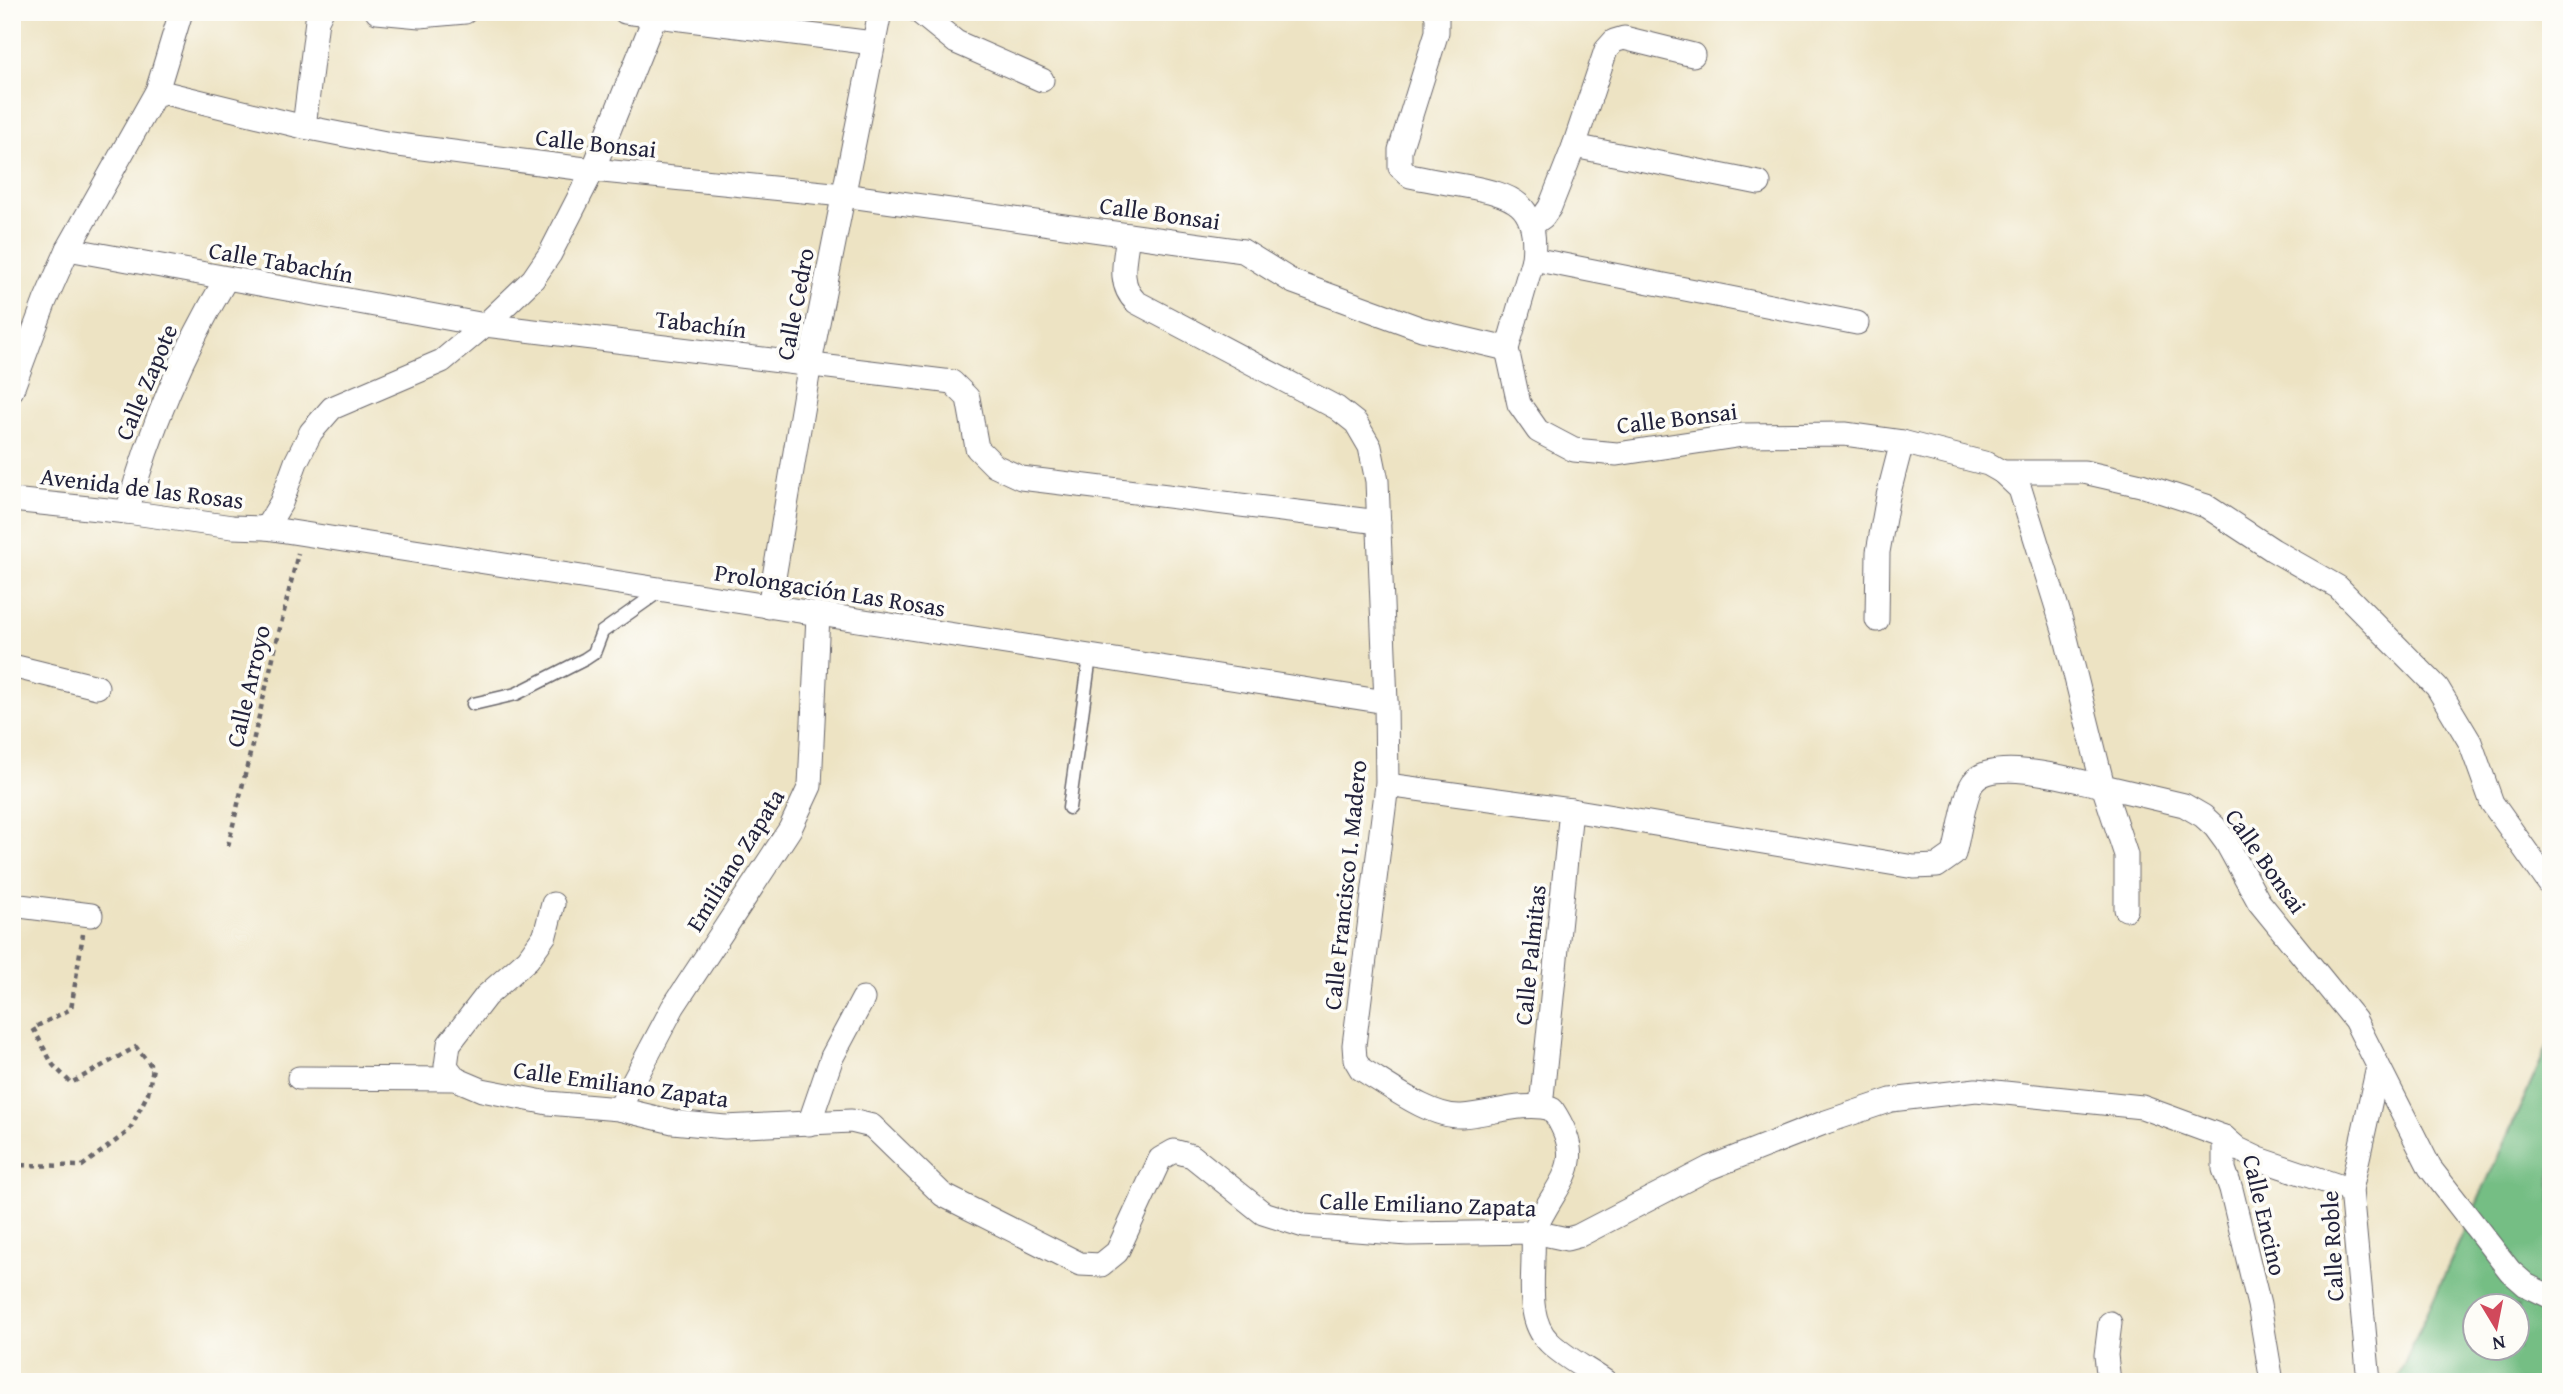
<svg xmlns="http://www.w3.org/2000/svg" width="2563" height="1394" font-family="'Gentium Book Plus',serif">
  <rect width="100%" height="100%" fill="#fdfcf7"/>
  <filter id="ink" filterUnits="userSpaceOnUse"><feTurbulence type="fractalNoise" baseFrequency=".0143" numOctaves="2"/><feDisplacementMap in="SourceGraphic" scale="14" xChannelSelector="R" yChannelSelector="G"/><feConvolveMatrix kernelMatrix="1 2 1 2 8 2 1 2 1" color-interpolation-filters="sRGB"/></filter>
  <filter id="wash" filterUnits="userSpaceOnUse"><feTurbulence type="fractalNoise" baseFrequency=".00686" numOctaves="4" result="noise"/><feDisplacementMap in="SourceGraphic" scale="28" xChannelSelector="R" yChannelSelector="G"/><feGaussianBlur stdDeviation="1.57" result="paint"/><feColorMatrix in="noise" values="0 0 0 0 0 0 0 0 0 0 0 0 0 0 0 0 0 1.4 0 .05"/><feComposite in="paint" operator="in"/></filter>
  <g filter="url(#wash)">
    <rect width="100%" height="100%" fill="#ede3c3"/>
    <path fill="#75be84" stroke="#4c7060" stroke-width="2" fill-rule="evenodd" d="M2551,1039V1382H2396ZM2476,1306H2518V1348H2476Z"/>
  </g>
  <g filter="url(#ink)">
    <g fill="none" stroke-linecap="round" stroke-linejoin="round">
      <g stroke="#69666b" stroke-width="15">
        <g id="service">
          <polyline points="473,704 516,694 585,659 594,653 602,632 660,591"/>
          <polyline points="1069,808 1090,657"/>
        </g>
      </g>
      <g stroke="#69666b" stroke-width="25">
        <g id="minor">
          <polyline points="377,12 420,16 465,12"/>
          <polyline points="625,12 873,43"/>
          <polyline points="919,12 956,42 1042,80"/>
          <path d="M1435,12L1437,16V32L1400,150V167L1410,176C1429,180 1447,183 1465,186C1513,195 1539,203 1533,259L1507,349L1519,404L1538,431L1574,450L1617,454L1743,435L1845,434L1902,442L1988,464L2002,472L2020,489L2064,630L2103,786L2184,805L2203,816L2215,827L2226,842L2259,902L2355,1020L2430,1168L2510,1271L2526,1285L2551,1297"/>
          <polyline points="157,91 304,127 391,144 593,170 843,195 1243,251 1293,282 1422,329 1507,349"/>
          <polyline points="304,127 317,20 321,12"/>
          <polyline points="1574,146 1759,183"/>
          <polyline points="1532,225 1543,217 1550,207 1574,146 1606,50 1614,41 1624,38 1693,55"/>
          <path d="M1128,235C1125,259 1117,284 1136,302L1337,408L1356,423L1370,447L1377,481L1386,702L1387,785L1354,1045L1355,1059L1361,1069C1388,1085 1431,1118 1462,1116C1492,1114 1522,1101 1552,1109C1590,1166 1558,1178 1535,1229C1532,1237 1534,1247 1533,1256C1533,1283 1527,1321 1549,1342C1565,1358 1588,1369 1606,1382"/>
          <polyline points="68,249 485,325 952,382 968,398 977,448 995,466 1021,478 1379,522"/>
          <polyline points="1533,259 1857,323"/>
          <polyline points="12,390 45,301 68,249 157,91 181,12"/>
          <polyline points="2002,472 2084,472 2141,485 2206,506 2273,550 2338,587 2437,687 2470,742 2492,803 2551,886"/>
          <polyline points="12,500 127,512 232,527 266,528 281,503 296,462 311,432 332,408 442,361 485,325 533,279 550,254 593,170 655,16"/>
          <path d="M127,512C150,429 182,353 226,279"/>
          <polyline points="266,528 1386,702"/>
          <polyline points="769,607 810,363 880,12"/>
          <polyline points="1877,620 1878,552 1888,496 1902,442"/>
          <polyline points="12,666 97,687"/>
          <path d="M1387,785L1571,810L1914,867L1937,866L1954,854C1959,835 1963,803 1971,786C1986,753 2074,781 2103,786L2126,855V909"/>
          <polyline points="12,905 91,915"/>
          <polyline points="299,1078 456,1079 482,1090 548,1103 619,1109 673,1122 725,1127 851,1121 872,1126 943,1195 1080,1264 1101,1265 1117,1252 1160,1159 1174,1151 1192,1156 1263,1213 1304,1226 1408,1234 1534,1232 1567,1239 1578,1236 1709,1168 1826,1122 1891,1100 1976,1090 2142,1107 2224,1137 2238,1149 2259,1159 2351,1190"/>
          <polyline points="456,1079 446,1066 449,1044 486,996 528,959 545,935 553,904"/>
          <polyline points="1541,1106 1571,810"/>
          <polyline points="619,1109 673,1007 790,829 810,786 818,615"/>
          <polyline points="809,1124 832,1057 863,999"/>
          <polyline points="2224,1137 2224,1169 2231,1189 2259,1305 2272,1382"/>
          <polyline points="2109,1382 2106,1355 2110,1323"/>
          <polyline points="2369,1382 2351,1190 2378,1067"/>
        </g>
      </g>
      <g stroke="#69666b" stroke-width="4.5" stroke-dasharray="5 5" stroke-linecap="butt">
        <polyline points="228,846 298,553"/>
        <polyline points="12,1165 82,1166 129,1131 148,1093 153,1068 136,1047 71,1083 53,1065 33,1028 71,1009 83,934"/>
      </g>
      <use href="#service" stroke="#fff" stroke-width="12"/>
      <use href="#minor" stroke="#fff" stroke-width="23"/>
    </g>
  </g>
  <g text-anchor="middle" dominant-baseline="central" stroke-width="7" stroke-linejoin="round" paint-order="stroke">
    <g font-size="24" fill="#22223b" stroke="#fdfcf7">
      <text transform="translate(596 143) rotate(6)">Calle Bonsai</text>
      <text transform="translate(1160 213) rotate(8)">Calle Bonsai</text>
      <text transform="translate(281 262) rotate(10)">Calle Tabachín</text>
      <text transform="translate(795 304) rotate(-79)">Calle Cedro</text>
      <text transform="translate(701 324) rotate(7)">Tabachín</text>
      <text transform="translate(146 382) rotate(-67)">Calle Zapote</text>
      <text transform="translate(1677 418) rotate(-7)">Calle Bonsai</text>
      <text transform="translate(142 488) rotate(7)">Avenida de las Rosas</text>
      <text transform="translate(830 590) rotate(9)">Prolongación Las Rosas</text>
      <text transform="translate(248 686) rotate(-77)">Calle Arroyo</text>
      <text transform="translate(735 860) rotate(-58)">Emiliano Zapata</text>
      <text transform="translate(2266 861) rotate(55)">Calle Bonsai</text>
      <text transform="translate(1345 885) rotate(-84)">Calle Francisco I. Madero</text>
      <text transform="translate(1530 955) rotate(-84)">Calle Palmitas</text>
      <text transform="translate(621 1084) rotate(8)">Calle Emiliano Zapata</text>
      <text transform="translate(1428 1204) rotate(2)">Calle Emiliano Zapata</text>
      <text transform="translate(2265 1215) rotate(77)">Calle Encino</text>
      <text transform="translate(2332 1246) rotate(-93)">Calle Roble</text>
    </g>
  </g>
  <rect width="2563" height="1394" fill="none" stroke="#fdfcf7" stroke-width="42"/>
  <g transform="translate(2496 1327) rotate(170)"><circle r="33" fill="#fdfcf7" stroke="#a5a5ac" stroke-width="2"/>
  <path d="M0-5L12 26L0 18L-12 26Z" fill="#d1495b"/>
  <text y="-10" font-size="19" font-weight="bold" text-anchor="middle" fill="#22223b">N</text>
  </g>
</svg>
